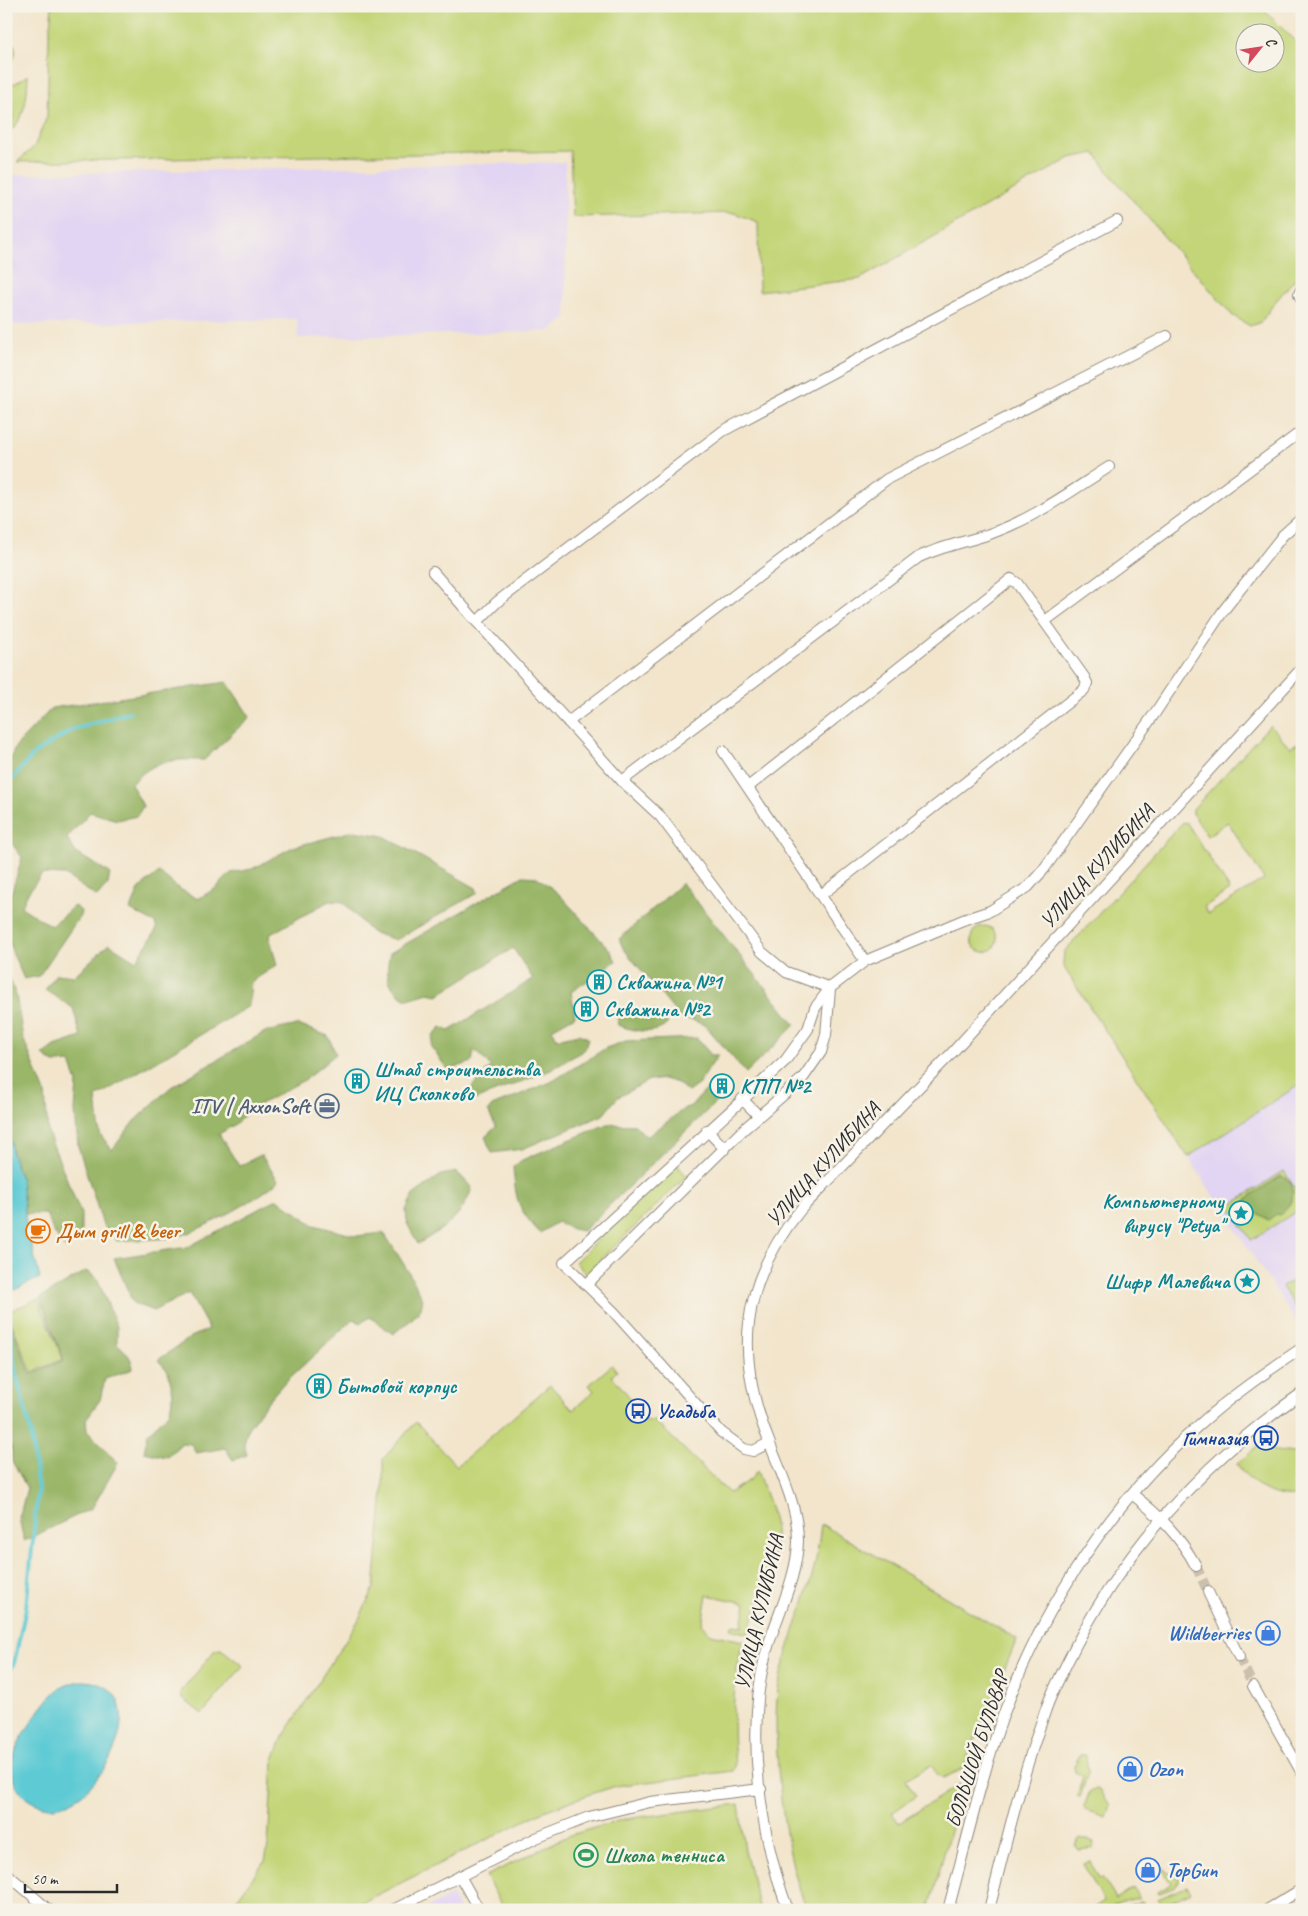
<svg xmlns="http://www.w3.org/2000/svg" width="1308" height="1916" font-family="Caveat,sans-serif">
  <rect width="100%" height="100%" fill="#f7f3e8"/>
  <filter id="ink" filterUnits="userSpaceOnUse"><feTurbulence type="fractalNoise" baseFrequency=".02" numOctaves="2"/><feDisplacementMap in="SourceGraphic" scale="10" xChannelSelector="R" yChannelSelector="G"/><feConvolveMatrix kernelMatrix="1 2 1 2 8 2 1 2 1" color-interpolation-filters="sRGB"/></filter>
  <filter id="wash" filterUnits="userSpaceOnUse"><feTurbulence type="fractalNoise" baseFrequency=".0096" numOctaves="4" result="noise"/><feDisplacementMap in="SourceGraphic" scale="20" xChannelSelector="R" yChannelSelector="G"/><feGaussianBlur stdDeviation="1.12" result="paint"/><feColorMatrix in="noise" values="0 0 0 0 0 0 0 0 0 0 0 0 0 0 0 0 0 1.4 0 .05"/><feComposite in="paint" operator="in"/></filter>
  <g filter="url(#wash)">
    <rect width="100%" height="100%" fill="#f2e5cc"/>
    <g fill="#e2d4f3">
      <polygon points="565,162 566,319 549,331 298,338 297,319 6,325 6,175"/>
      <polygon points="1302,1083 1302,1330 1188,1157"/>
      <polygon points="452,1895 459,1910 423,1910 438,1902"/>
    </g>
    <g fill="#c3d578" stroke="#778052" fill-rule="evenodd">
      <path d="M52,6H1260L1302,48V271L1275,302L1261,322L1250,326L1232,315L1110,174L1095,153L1070,158L860,279L759,291L758,222L734,213L573,217L570,151L17,162L34,147L47,117L49,37ZM1246,32H1276V62H1246Z"/>
      <path d="M6,36C19,44 18,59 6,67Z"/>
      <path d="M28,75C27,95 26,119 9,132L13,119V105L6,85L16,83Z"/>
      <polygon points="1270,725 1290,747 1302,741 1302,1083 1188,1157 1065,969 1063,963 1064,952 1183,822 1187,823 1230,890 1204,907 1208,914 1264,879 1228,822 1207,836 1193,814 1193,809"/>
      <circle cx="984" cy="939" r="13"/>
      <polygon points="676,1164 687,1176 586,1274 575,1262"/>
      <polygon points="1284,1171 1302,1199 1302,1208 1251,1240 1229,1206"/>
      <polygon points="1302,1275 1302,1317 1282,1287"/>
      <polygon points="38,1299 63,1359 32,1372 7,1312"/>
      <path d="M612,1365L617,1371L612,1376L632,1400V1410L640,1420L655,1421L729,1493L751,1479L757,1471C765,1493 777,1518 775,1542C773,1573 757,1605 748,1634L731,1629L732,1625L742,1626L746,1603L707,1595L702,1625L711,1634L743,1641C732,1687 732,1720 735,1767L733,1771L616,1786L582,1797L544,1811L347,1910H229L265,1861L268,1846L273,1762L283,1737L358,1621L374,1588L383,1492V1459L416,1422L457,1466L550,1385L573,1410L594,1391L589,1385Z"/>
      <path d="M1259,1445L1269,1450L1302,1454V1494C1277,1503 1250,1484 1237,1464Z"/>
      <path d="M821,1524L1017,1639L963,1769L943,1778L937,1774L931,1765L906,1780L916,1796L892,1813L899,1823L960,1784L961,1790L929,1910H808C784,1862 771,1742 778,1689C784,1652 802,1613 812,1576C817,1559 819,1541 821,1524Z"/>
      <polygon points="221,1649 243,1666 202,1714 182,1698 181,1692 215,1650"/>
      <polygon points="1080,1755 1086,1755 1088,1772 1080,1797 1077,1796 1083,1776 1075,1772 1074,1766"/>
      <polygon points="1096,1789 1099,1790 1110,1805 1106,1817 1085,1810 1084,1807 1089,1793"/>
      <polygon points="739,1804 745,1851 760,1910 504,1910 486,1876 570,1835 625,1819"/>
      <polygon points="1080,1838 1094,1842 1093,1848 1079,1850 1075,1845"/>
      <path d="M1090,1861L1099,1878L1102,1877L1116,1899L1133,1888L1139,1898C1123,1900 1106,1910 1090,1910L1104,1901L1083,1864Z"/>
      <polygon points="1162,1868 1180,1879 1175,1887 1158,1894 1157,1892 1171,1884"/>
      <polygon points="1187,1886 1191,1892 1162,1906 1158,1899"/>
      <polygon points="1142,1902 1146,1909 1109,1910"/>
    </g>
    <g fill="#9ab668" stroke="#62704a">
      <path d="M227,682L250,717L204,760C172,759 155,759 131,784L143,806L137,816L117,820L90,812L67,838L76,853L110,873L108,884L97,897L65,875L42,874L27,894L21,907L51,926L74,906L81,911L80,916L39,976L24,979C15,958 1,932 7,909C11,891 18,874 22,857L6,836V768L16,746L52,708Z"/>
      <path d="M353,831L384,836L476,888L477,893L396,940L371,932L343,902L329,901L269,935L277,965L251,982L249,1006L96,1097L100,1134L112,1150L134,1121L171,1087L265,1032L298,1025L328,1036L336,1054L306,1079L253,1108L234,1125L219,1134L239,1166L261,1155L278,1180C270,1193 199,1231 182,1235C163,1241 138,1239 117,1241L103,1225L78,1146L75,1111L77,1083L70,1062L54,1063L43,1055L55,1046L81,1037L73,1008L45,990L56,974L74,976L109,944L136,961L157,929L155,923L130,910L140,888L159,872L178,888L198,899L216,888L231,873L252,869L293,847Z"/>
      <path d="M523,876L537,877L558,893L610,950L616,961L571,992L575,1016L552,1029L557,1039L579,1034L588,1038L584,1050L551,1070L472,1101L462,1098L491,1066L474,1050L472,1062L448,1070L431,1047L433,1035L441,1027L449,1031L533,979L513,948L438,995L428,993L408,999C387,990 385,974 390,953Z"/>
      <polygon points="682,883 795,1025 746,1073 705,1025 692,1020 681,1019 623,948 619,939"/>
      <polygon points="6,971 16,995 23,1038 45,1093 48,1133 81,1214 81,1233 66,1249 54,1233 46,1214 25,1214 21,1179 12,1154 6,1098"/>
      <path d="M635,1009L655,1011L668,1023C658,1036 632,1031 618,1025L617,1015Z"/>
      <polygon points="697,1038 711,1055 718,1055 699,1084 688,1092 678,1083 664,1079 649,1080 617,1098 603,1115 522,1149 492,1153 485,1137 496,1127 488,1111 492,1106 551,1082 606,1048 626,1041"/>
      <path d="M713,1083L722,1096L583,1231L572,1229L557,1222L540,1233C517,1208 516,1201 513,1167L522,1160L607,1124L635,1125L647,1137L685,1108L691,1106Z"/>
      <path d="M457,1172L472,1188C463,1217 443,1229 418,1244L407,1223L406,1210L413,1195L441,1175Z"/>
      <path d="M1281,1176C1301,1183 1293,1207 1279,1215L1276,1214L1268,1220L1248,1206L1245,1210L1240,1208L1250,1196Z"/>
      <path d="M277,1199L314,1225L356,1236L384,1233C391,1245 424,1292 422,1304C420,1316 401,1327 393,1334L370,1317L361,1323L353,1319L282,1385L268,1401L248,1428L244,1444L247,1455L233,1460L225,1448L196,1453L191,1444L182,1443L167,1457L144,1452L148,1433L170,1412L173,1393L168,1371L158,1360L191,1337L209,1329L189,1293L153,1311L133,1303L114,1258L188,1247Z"/>
      <path d="M86,1271L97,1278L117,1327V1343C126,1352 132,1357 133,1369L105,1379L100,1400L86,1419L87,1431L118,1463L92,1508L24,1541L19,1518L27,1488L12,1461L11,1430L6,1422V1313L31,1374L64,1360L40,1298Z"/>
    </g>
    <g fill="#5dcad4" stroke="#447a80">
      <polygon points="6,1098 12,1154 21,1179 26,1224 40,1278 6,1294"/>
      <path d="M80,1681C164,1681 102,1808 51,1807C26,1806 7,1785 13,1758C18,1739 44,1701 59,1689C65,1685 73,1683 80,1681Z"/>
    </g>
    <g fill="none" stroke-linecap="round" stroke-linejoin="round">
      <g stroke="#5dcad4" stroke-width="4">
        <polyline points="6,786 35,753 72,730 130,712"/>
        <polyline points="6,1293 15,1370 31,1433 38,1490 26,1608 14,1663 6,1678"/>
      </g>
    </g>
  </g>
  <g filter="url(#ink)">
    <g fill="none" stroke-linecap="round" stroke-linejoin="round">
      <g stroke="#cac0ac" stroke-width="10" stroke-dasharray="10 5" stroke-linecap="butt">
        <polyline points="1196,1566 1208,1592"/>
        <polyline points="1239,1657 1253,1686"/>
      </g>
      <g stroke="#8e887c" stroke-width="12">
        <g id="street">
          <polyline points="1302,288 1299,294 1302,300"/>
          <polyline points="433,572 477,622"/>
          <polyline points="1045,621 1302,431"/>
          <polyline points="568,722 887,479 1167,336"/>
          <polyline points="723,751 865,961"/>
          <path d="M622,781L919,557C942,546 967,542 992,533C1035,518 1071,491 1109,467"/>
          <polyline points="748,787 1011,579 1017,583 1084,677 1087,683 1084,690 821,895"/>
          <polyline points="830,988 786,972 762,952 660,816 622,781 477,622 497,602 723,431 1117,221"/>
          <polyline points="742,1099 759,1116"/>
          <polyline points="707,1130 725,1149"/>
          <polyline points="586,1285 744,1129 803,1078 821,1052 826,1035 830,989"/>
          <polyline points="769,1443 753,1451 744,1449 721,1432 614,1312 564,1263 785,1061 808,1029 815,1008 830,988 865,961 963,920 990,911 1028,887 1044,869 1155,713 1223,611 1283,535 1302,518"/>
          <path d="M1132,1494C1159,1515 1179,1535 1196,1566"/>
          <polyline points="1208,1592 1239,1657"/>
          <polyline points="1253,1686 1302,1773"/>
          <polyline points="6,1873 49,1910"/>
          <polyline points="460,1876 479,1910"/>
          <polyline points="393,1910 536,1838 589,1817 650,1802 761,1789"/>
          <path d="M788,1910C760,1835 746,1735 765,1657C774,1620 797,1581 798,1541C798,1507 782,1476 770,1444C734,1356 740,1284 801,1209L950,1055L1302,668"/>
          <path d="M948,1910C966,1844 981,1777 1004,1713C1044,1604 1112,1502 1199,1425C1231,1396 1266,1372 1302,1348"/>
          <path d="M989,1910C1006,1842 1022,1775 1046,1709C1051,1694 1059,1679 1066,1665C1119,1554 1202,1463 1302,1393"/>
          <polyline points="1267,1910 1302,1889"/>
        </g>
      </g>
      <use href="#street" stroke="#fff" stroke-width="10"/>
    </g>
  </g>
  <defs>
    <g id="building-ring" transform="scale(1.25)"><circle r="9.5" fill="#f7f3e8" stroke="#0f9aa8" stroke-width="1.5"/><path d="M-4-6H4V6H1V3H-1V6H-4ZM-2.5-4.3h1.7v1.8h-1.7ZM.8-4.3h1.7v1.8H.8ZM-2.5-1h1.7V.8h-1.7ZM.8-1h1.7V.8H.8Z" fill="#0f9aa8"/></g>
    <g id="office-ring" transform="scale(1.25)"><circle r="9.5" fill="#f7f3e8" stroke="#5c6f8a" stroke-width="1.5"/><path d="M-6-3h4V-5.5h4V-3h4V5H-6ZM-1-4.5V-3h2v-1.5ZM-6 0V1H6V0Z" fill="#5c6f8a"/></g>
    <g id="sight-ring" transform="scale(1.25)"><circle r="9.5" fill="#f7f3e8" stroke="#0f9aa8" stroke-width="1.5"/><path d="M0-6L1.8-2.2L6-1.7L2.9 1.2L3.7 5.4L0 3.3L-3.7 5.4L-2.9 1.2L-6-1.7L-1.8-2.2Z" fill="#0f9aa8"/></g>
    <g id="cafe-ring" transform="scale(1.25)"><circle r="9.5" fill="#f7f3e8" stroke="#e8710a" stroke-width="1.5"/><path d="M-5.5-4.5H6V0H3Q3 3.5 0 3.5H-2.5Q-5.5 3.5-5.5 0ZM3-3.2v2h1.7v-2ZM-6 4.5H4V6H-6Z" fill="#e8710a"/></g>
    <g id="bus-ring" transform="scale(1.25)"><circle r="9.5" fill="#f7f3e8" stroke="#1a4fb4" stroke-width="1.5"/><path d="M-5-6H5V4H4V6H2V4H-2V6H-4V4H-5ZM-3.5-4V0h7V-4ZM-3.5 1.2v1.5H-2V1.2ZM2 1.2v1.5H3.5V1.2Z" fill="#1a4fb4"/></g>
    <g id="shop-ring" transform="scale(1.25)"><circle r="9.5" fill="#f7f3e8" stroke="#3f7fe0" stroke-width="1.5"/><path d="M-5-2.5h2.3a2.7 3.5 0 0 1 5.4 0H5L5.5 6h-11ZM-1.5-2.5h3a1.5 2.3 0 0 0-3 0Z" fill="#3f7fe0"/></g>
    <g id="stadium-ring" transform="scale(1.25)"><circle r="9.5" fill="#f7f3e8" stroke="#2e9e5b" stroke-width="1.5"/><path d="M0-5a6.5 5 0 1 0 0 10a6.5 5 0 1 0 0-10ZM-3.5-1.8h7v3.6h-7Z" fill="#2e9e5b"/></g>
  </defs>
  <g fill-rule="evenodd">
    <use href="#building-ring" x="599" y="982"/>
    <use href="#building-ring" x="586" y="1009"/>
    <use href="#building-ring" x="357" y="1081"/>
    <use href="#building-ring" x="722" y="1086"/>
    <use href="#office-ring" x="327" y="1106"/>
    <use href="#sight-ring" x="1241" y="1213"/>
    <use href="#cafe-ring" x="38" y="1231"/>
    <use href="#sight-ring" x="1247" y="1281"/>
    <use href="#building-ring" x="319" y="1386"/>
    <use href="#bus-ring" x="638" y="1411"/>
    <use href="#bus-ring" x="1266" y="1438"/>
    <use href="#shop-ring" x="1268" y="1633"/>
    <use href="#shop-ring" x="1130" y="1769"/>
    <use href="#stadium-ring" x="586" y="1855"/>
    <use href="#shop-ring" x="1148" y="1870"/>
  </g>
  <g text-anchor="middle" dominant-baseline="central" stroke-width="5" stroke-linejoin="round" paint-order="stroke">
    <g font-size="21" fill="#2b2b2b" stroke="#f7f3e8">
      <text transform="translate(1097 866) rotate(-48)">УЛИЦА КУЛИБИНА</text>
      <text transform="translate(823 1164) rotate(-48)">УЛИЦА КУЛИБИНА</text>
      <text transform="translate(759 1612) rotate(-77)">УЛИЦА КУЛИБИНА</text>
      <text transform="translate(977 1749) rotate(-72)">БОЛЬШОЙ БУЛЬВАР</text>
    </g>
    <g font-size="21" font-weight="bold" fill="#0d838f" stroke="#f7f3e8" text-anchor="start">
      <text x="616" y="982">Скважина №1</text>
      <text x="604" y="1009">Скважина №2</text>
      <text x="374" y="1069">Штаб строительства<tspan x="374" dy="24">ИЦ Сколково</tspan></text>
      <text x="740" y="1086">КПП №2</text>
      <text x="1224" y="1201" text-anchor="end">Компьютерному<tspan x="1224" dy="24">вирусу "Petya"</tspan></text>
      <text x="1230" y="1281" text-anchor="end">Шифр Малевича</text>
      <text x="336" y="1386">Бытовой корпус</text>
    </g>
    <g font-size="21" font-weight="bold" fill="#4e5e75" stroke="#f7f3e8" text-anchor="end">
      <text x="310" y="1106">ITV | AxxonSoft</text>
    </g>
    <g font-size="21" font-weight="bold" fill="#c56008" stroke="#f7f3e8" text-anchor="start">
      <text x="56" y="1231">Дым grill &amp; beer</text>
    </g>
    <g font-size="21" font-weight="bold" fill="#164399" stroke="#f7f3e8" text-anchor="start">
      <text x="656" y="1411">Усадьба</text>
      <text x="1248" y="1438" text-anchor="end">Гимназия</text>
    </g>
    <g font-size="21" font-weight="bold" fill="#366cbe" stroke="#f7f3e8" text-anchor="start">
      <text x="1250" y="1633" text-anchor="end">Wildberries</text>
      <text x="1148" y="1769">Ozon</text>
      <text x="1166" y="1870">TopGun</text>
    </g>
    <g font-size="21" font-weight="bold" fill="#27864d" stroke="#f7f3e8" text-anchor="start">
      <text x="604" y="1855">Школа тенниса</text>
    </g>
  </g>
  <rect width="1308" height="1916" fill="none" stroke="#f7f3e8" stroke-width="25"/>
  <g transform="translate(1260 48) rotate(60)"><circle r="24" fill="#f7f3e8" stroke="#a5a39c"/>
  <path d="M0-4L9 19L0 12L-9 19Z" fill="#d1495b"/>
  <text y="-8" font-size="14" font-weight="bold" text-anchor="middle" fill="#2b2b2b">С</text>
  </g>
  <path d="M25 1884v8h92v-8" fill="none" stroke="#2b2b2b" stroke-width="2.5"/>
  <text x="32" y="1884" font-size="15" fill="#2b2b2b" stroke="#f7f3e8" stroke-width="4" paint-order="stroke">50 m</text>
</svg>
